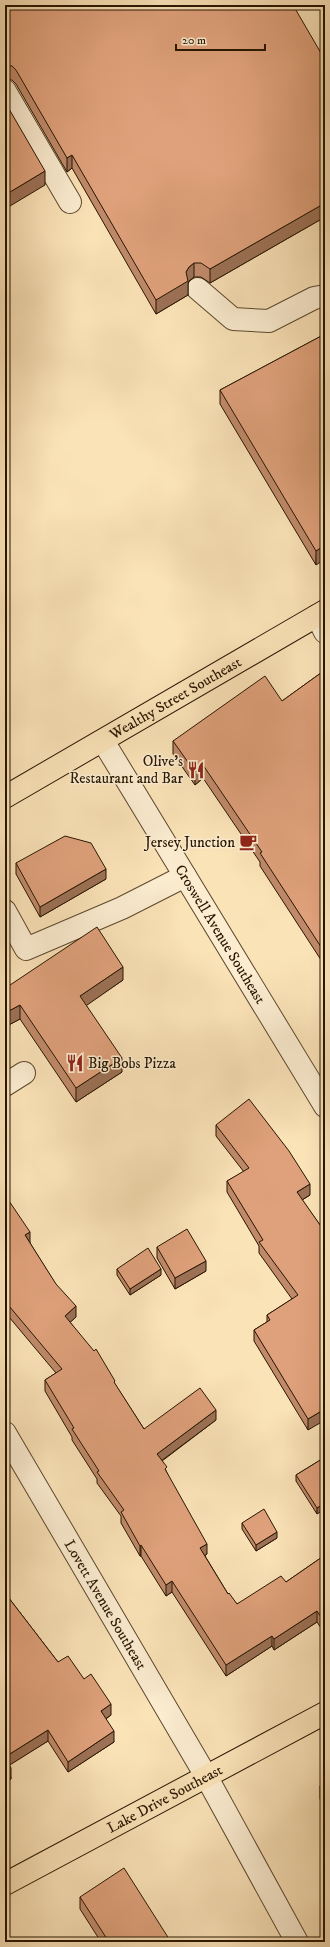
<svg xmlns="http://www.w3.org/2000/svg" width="330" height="1947" font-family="'IM FELL DW Pica',serif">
  <rect width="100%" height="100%" fill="#fbe3b8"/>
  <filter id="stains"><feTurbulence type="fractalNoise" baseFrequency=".005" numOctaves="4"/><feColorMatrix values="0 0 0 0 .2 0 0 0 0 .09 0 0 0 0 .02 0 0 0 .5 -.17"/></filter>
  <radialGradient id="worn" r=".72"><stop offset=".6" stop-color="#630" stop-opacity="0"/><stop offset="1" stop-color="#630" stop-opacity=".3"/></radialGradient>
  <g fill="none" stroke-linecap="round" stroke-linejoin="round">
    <g stroke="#5c482e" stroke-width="24">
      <g id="minor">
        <polyline points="5,91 70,202"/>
        <polyline points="198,289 233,319 269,321 314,298 325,296"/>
        <polyline points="317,616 325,632"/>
        <path id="s1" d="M103,741L325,1106"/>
        <polyline points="5,911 26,949 122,908 185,876"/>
        <polyline points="5,1085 24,1073"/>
        <path id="s2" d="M5,1433L206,1776L297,1942"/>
      </g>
    </g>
    <g stroke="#271500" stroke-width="24">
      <g id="major">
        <path id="s3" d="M5,797L325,611"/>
        <path id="s4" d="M5,1884L325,1713"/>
      </g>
    </g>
    <use href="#minor" stroke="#fcedd1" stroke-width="22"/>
    <use href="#major" stroke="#fbe3b8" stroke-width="22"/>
  </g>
  <g fill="#c08a6a" stroke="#271500">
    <polygon points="5,5 325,60 325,217 210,283 201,277 194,277 189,281 188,283 188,295 156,314 72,168 67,172 16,84 12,80 5,79"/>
    <polygon points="325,334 316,565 220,404 220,390"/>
    <polygon points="325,670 325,979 323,976 323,963 260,866 260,862 203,778 195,785 173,754 173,741 282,701"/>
    <polygon points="16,863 106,879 40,917 16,874"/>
    <polygon points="123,980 86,1005 122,1072 76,1102 20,1019 5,1027 5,984 7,987"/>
    <polygon points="216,1125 310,1195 302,1200 325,1232 308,1430 254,1341 254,1330 267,1322 267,1315 292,1299 259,1253 259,1246 227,1192 227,1181 244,1172 216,1136"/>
    <polygon points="5,1189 7,1199 30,1243 76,1317 70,1322 115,1384 144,1429 216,1420 162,1461 167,1473 207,1554 205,1556 228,1594 237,1604 286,1582 325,1555 325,1634 317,1622 274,1650 272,1646 226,1676 172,1592 166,1596 141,1556 140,1556 121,1523 121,1516 97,1483 97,1479 72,1440 72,1437 45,1391 45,1380 56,1373 9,1317 5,1319"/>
    <polygon points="157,1247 206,1271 175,1289 157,1258"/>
    <polygon points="117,1269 161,1275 130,1295 117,1275"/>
    <polygon points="322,1459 317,1514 296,1481 296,1475"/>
    <polygon points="242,1523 277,1538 256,1551 242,1529"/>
    <polygon points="5,1593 58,1662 84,1679 111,1715 106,1719 114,1742 68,1772 48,1741 9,1765 11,1779 5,1783"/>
    <polygon points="325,1783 325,1807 320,1799 320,1786"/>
    <polygon points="80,1897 171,1942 101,1942 80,1909"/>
  </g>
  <g fill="#9c7156" stroke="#271500">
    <polygon points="72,155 72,168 67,172 67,158"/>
    <polygon points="45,171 45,185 5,209 5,195"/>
    <polygon points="325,203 325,217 210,283 210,269"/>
    <polygon points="194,263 194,277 189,281 188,283 188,295 156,314 156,300 186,272 189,267"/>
    <polygon points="325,545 325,559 316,565 316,551"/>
    <polygon points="203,765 203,778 195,785 195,772"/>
    <polygon points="106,869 106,879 40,917 40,907"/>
    <polygon points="123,967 123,980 80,1010 80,996"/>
    <polygon points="20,1005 20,1019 5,1027 5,1013"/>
    <polygon points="122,1058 122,1072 76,1102 76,1088"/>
    <polygon points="310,1184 310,1195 297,1203 297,1192"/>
    <polygon points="7,1192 7,1203 5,1205 5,1194"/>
    <polygon points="30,1232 30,1243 25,1235"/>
    <polygon points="206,1261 206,1271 175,1289 175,1278"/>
    <polygon points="161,1269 161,1275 130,1295 130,1289"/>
    <polygon points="9,1306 9,1317 5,1319 5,1309"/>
    <polygon points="76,1306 76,1317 65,1327 65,1316"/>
    <polygon points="325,1409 325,1420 308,1430 308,1419"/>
    <polygon points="216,1410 216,1420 157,1464 157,1454"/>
    <polygon points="325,1503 325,1509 317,1514 317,1508"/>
    <polygon points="277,1532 277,1538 256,1551 256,1545"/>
    <polygon points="207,1544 207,1554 200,1559 200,1548"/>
    <polygon points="141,1545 141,1556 140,1556 140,1546"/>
    <polygon points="172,1581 172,1592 166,1596 166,1585"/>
    <polygon points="317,1611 317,1622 274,1650 274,1639"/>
    <polygon points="272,1636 272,1646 226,1676 226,1665"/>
    <polygon points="111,1704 111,1715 101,1722 101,1711"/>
    <polygon points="48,1730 48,1741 5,1768 5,1757"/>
    <polygon points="114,1731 114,1742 68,1772 68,1762"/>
    <polygon points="11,1768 11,1779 5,1783 5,1772"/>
  </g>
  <g fill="#dfa17b" stroke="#271500">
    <polygon points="5,5 293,5 325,60 325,203 210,269 201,263 194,263 189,267 186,272 188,281 156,300 72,155 67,158 16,70 12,66 5,65"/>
    <polygon points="5,102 45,171 5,195"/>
    <polygon points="325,334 325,545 316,551 220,390"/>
    <polygon points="325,670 325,953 260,853 262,852 203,765 195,772 173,741 265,676 282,701"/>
    <polygon points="65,836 91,843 106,869 40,907 16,863"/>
    <polygon points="97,927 123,967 80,996 122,1058 76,1088 20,1005 5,1013 5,984 7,987"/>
    <polygon points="249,1099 289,1151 310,1184 297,1192 325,1232 325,1409 308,1419 254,1330 270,1320 267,1315 298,1295 259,1242 263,1240 227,1181 249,1168 216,1125"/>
    <polygon points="5,1189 7,1192 5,1194"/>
    <polygon points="5,1195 30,1232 25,1235 56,1284 76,1306 65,1316 94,1351 96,1349 115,1381 114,1382 144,1429 200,1388 216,1410 157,1454 167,1467 165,1469 207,1544 200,1548 228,1594 229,1593 237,1604 281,1576 286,1582 325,1555 325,1623 317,1611 274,1639 272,1636 226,1665 172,1581 166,1585 141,1545 140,1546 121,1512 124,1510 97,1472 99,1471 72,1429 74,1428 45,1380 62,1369 9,1306 5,1308"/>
    <polygon points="187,1229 206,1261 175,1278 157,1247"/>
    <polygon points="148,1248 161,1269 130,1289 117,1269"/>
    <polygon points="322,1459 325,1464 325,1503 317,1508 296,1475"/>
    <polygon points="264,1509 277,1532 256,1545 242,1523"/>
    <polygon points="5,1593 58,1662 68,1656 84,1679 91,1674 111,1704 101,1711 114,1731 68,1762 48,1730 5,1757 5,1667 8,1665 5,1662"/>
    <polygon points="5,1757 11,1768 5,1772"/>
    <polygon points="325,1783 325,1795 320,1786"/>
    <polygon points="124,1868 171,1942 109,1942 80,1897"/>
  </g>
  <defs>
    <g id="restaurant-bare" transform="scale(1.38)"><path d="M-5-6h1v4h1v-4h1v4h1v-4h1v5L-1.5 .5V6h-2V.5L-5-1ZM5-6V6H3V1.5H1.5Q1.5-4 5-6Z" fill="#8f2418" stroke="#fcedd1" stroke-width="2.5" paint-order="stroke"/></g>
    <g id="cafe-bare" transform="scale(1.38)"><path d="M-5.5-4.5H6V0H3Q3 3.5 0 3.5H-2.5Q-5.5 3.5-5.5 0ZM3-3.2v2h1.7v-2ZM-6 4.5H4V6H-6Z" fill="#8f2418" stroke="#fcedd1" stroke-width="2.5" paint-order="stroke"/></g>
  </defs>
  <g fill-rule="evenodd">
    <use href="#restaurant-bare" x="196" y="770"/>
    <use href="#cafe-bare" x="248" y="842"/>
    <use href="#restaurant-bare" x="75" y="1063"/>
  </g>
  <g text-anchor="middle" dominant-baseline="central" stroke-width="3" stroke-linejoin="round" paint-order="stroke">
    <g font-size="15" fill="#271500" stroke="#fcedd1">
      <text stroke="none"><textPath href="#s3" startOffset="197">Wealthy Street Southeast</textPath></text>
      <text stroke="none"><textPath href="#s1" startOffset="226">Croswell Avenue Southeast</textPath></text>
      <text stroke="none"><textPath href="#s2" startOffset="199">Lovett Avenue Southeast</textPath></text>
      <text stroke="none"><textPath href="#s4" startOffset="181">Lake Drive Southeast</textPath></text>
    </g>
    <g font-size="15" fill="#271500" stroke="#fcedd1" text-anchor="end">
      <text x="183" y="761">Olive’s<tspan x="183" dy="17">Restaurant and Bar</tspan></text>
      <text x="235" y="842">Jersey Junction</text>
      <text x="88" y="1063" text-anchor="start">Big Bobs Pizza</text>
    </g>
  </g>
  <rect width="330" height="1947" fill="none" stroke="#fbe3b8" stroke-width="20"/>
  <rect x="6" y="6" width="318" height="1935" fill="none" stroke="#271500" stroke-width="2"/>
  <rect x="10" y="10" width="310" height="1927" fill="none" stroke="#271500"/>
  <path d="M176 44v6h89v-6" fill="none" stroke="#271500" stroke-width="2"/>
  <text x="182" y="44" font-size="12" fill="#271500" stroke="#fcedd1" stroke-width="3" paint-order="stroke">20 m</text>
  <rect width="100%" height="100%" filter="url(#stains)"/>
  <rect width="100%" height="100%" fill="url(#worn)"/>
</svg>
